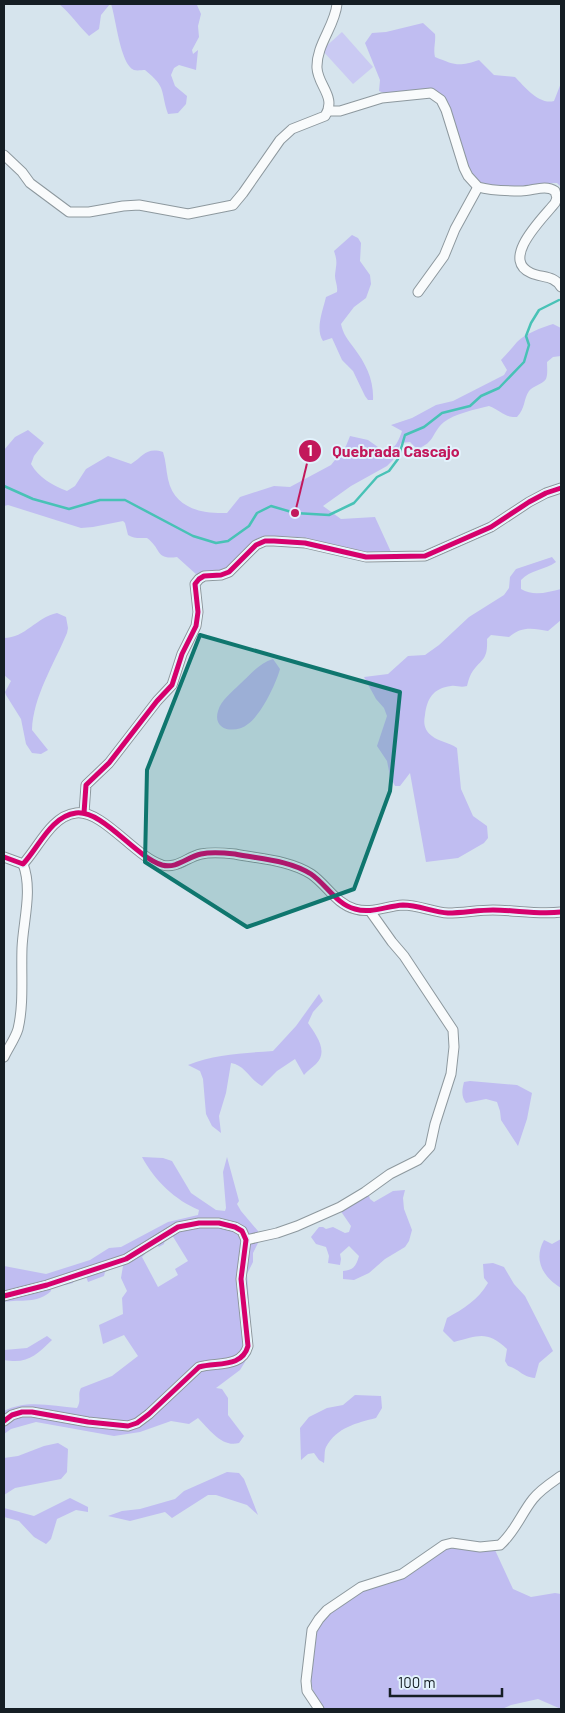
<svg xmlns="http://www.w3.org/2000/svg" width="565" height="1713" font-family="Barlow,sans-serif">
  <rect width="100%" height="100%" fill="#d6e4ed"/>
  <polygon fill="#cacaf3" points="342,32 373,67 353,84 322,50"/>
  <g fill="#c0bdf1" fill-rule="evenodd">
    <path d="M59,4H110L101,15L99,29L89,36C78,25 70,13 59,4Z"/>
    <path d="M111,4L197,5L201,14L198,26L199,37L192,50L193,54L198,50L196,70L179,65L174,68L171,75L175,86L187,96L186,104L178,113L168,114C160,90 167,88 145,70C142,70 137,71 134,70C120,64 116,18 111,4Z"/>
    <path d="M423,23L435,34C436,42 433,49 435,57C455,65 458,67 479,60L494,75L515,77C525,87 539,105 554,101L561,83V187L557,183C529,182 490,199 469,173L448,102L440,93L430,89L405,92L384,93L379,91L380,80L365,43L372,33L386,32Z"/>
    <path d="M352,235L358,238L361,243L360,261L370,275L371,284L366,298L354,307L341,324C343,334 348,340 354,348C366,364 374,380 373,400H368L365,396L353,371L342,360L332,338L323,341C315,329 323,310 326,297L337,292C338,286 335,281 335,276C336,264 338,263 334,251Z"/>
    <path d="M553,324L561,328V356L553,357L547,362C547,367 548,374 546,379C542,385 534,385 529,391C523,400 526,407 517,417C505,418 500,410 489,406C476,409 454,414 444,422C431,433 436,442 417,449L410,442L401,443L393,460L387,466L351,486L323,506L341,519L375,517L391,552C363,562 326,539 297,537C279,536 260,537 246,549C237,556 232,568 220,572C213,574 204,573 197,575L177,557C155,560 162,549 147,538C140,538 134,539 128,535L125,523L123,521L93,527L81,528L8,505L4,506V450L15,437L28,430L44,443L34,456L31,464C39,478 52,485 67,491L75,486L86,469L108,456L131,464C144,456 146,447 163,452C166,461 166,470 168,479C174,508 201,514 227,513L240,497L274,486L290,487L331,465L346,446L350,436L368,440L385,452C395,450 399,440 402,431L391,425L412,418L436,405L453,401L504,375L507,370L501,360C507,354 512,348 517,342C526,333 541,328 553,324Z"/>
    <path d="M552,557L556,562C545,570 530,570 521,580V589C534,597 548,592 561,589V620L548,631C533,628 521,626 509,637L491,635L487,639C488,662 481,658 471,674C469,678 468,682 467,686C460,688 457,685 451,686C433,688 427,699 425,715C423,724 425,731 432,736C439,742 449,742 457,748L461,789L473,816L487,826L488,838L484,843L458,858L426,862L410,773L400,786H395L390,776L387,761L377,746L387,716L384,708L376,699L364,677L388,674L408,656L425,655L439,645L469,617L504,595L509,588L510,577L516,569Z"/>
    <path d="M57,613L66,617L68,628L67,633C54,664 33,697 32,730L48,750L41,754L32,753L26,744L21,719L6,695L5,692L11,681L4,675V638C25,638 37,617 57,613Z"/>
    <path d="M273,659L280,669C276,684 261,715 248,724C236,734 212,731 218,711C221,700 232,692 240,684C250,675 259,663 273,659Z"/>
    <path d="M319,994L323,1001L313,1012L308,1023C316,1035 329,1051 316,1064C312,1068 307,1071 304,1075L295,1059L277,1071L262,1086C250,1080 245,1065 231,1063L226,1093L219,1116L221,1133L212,1126L206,1114L203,1079L200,1071L188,1065C215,1054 244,1053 273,1051L296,1026Z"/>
    <path d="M470,1081L517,1085L532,1093L527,1119L518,1146L501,1120L500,1111L497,1102L486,1099L466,1103C461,1096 462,1090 464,1082Z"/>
    <path d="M142,1157L163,1158L172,1161L191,1193L216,1210L225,1211L226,1208L223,1172L227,1157L239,1201L237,1204L241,1211L258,1231V1243L253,1253V1262L247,1274L252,1340L245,1362L240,1370L216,1388L222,1389L228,1398V1415L244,1436L239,1443C222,1448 209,1429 198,1418L189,1424L171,1421L140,1432L114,1436L36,1422L11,1429L4,1434V1411C26,1399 53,1406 77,1408C82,1400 77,1395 81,1388L112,1376L138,1356L124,1335L103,1344L99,1325L123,1314L122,1298L127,1291L121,1278L123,1266L119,1264L105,1272L104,1276L88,1282L84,1271L74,1278L73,1283L65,1285L64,1283L50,1288L51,1291C38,1304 20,1299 4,1302V1266L46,1274L90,1260L109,1248L121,1247L168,1222L198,1215L199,1210C175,1200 155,1181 142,1157ZM172,1235L188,1261L175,1269L178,1275L158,1287L142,1257L145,1254L144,1252L157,1245L159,1247L164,1244L165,1240Z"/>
    <path d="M405,1190L403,1198L404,1209L412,1230L409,1241L405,1247L385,1259L369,1273L354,1280L343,1279V1271C353,1270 356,1267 359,1256L349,1246L340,1254L341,1259L340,1265L328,1263L329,1256L326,1247L316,1244L311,1237L319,1227H323L326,1229L333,1227L345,1233L349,1232L351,1226L340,1210L368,1193L370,1199L374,1202L393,1191Z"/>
    <path d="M561,1239V1288C543,1277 533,1260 544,1240L552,1244Z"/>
    <path d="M493,1263L504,1267L514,1284L525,1296L553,1351L539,1363L535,1378C522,1377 521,1370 508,1366L505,1361L507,1349C486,1330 479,1336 454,1342L443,1331L447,1318C463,1309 478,1300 488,1283L484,1278L483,1264Z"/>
    <path d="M47,1336L52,1340C35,1356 28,1364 4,1360V1350L27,1348Z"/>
    <path d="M355,1395L381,1396L382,1408L376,1418C357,1423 337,1427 326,1447C324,1451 325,1458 324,1463L319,1460L314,1453L308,1454L301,1460L300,1428L309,1417L327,1408L343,1405Z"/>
    <polygon points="58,1443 68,1449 67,1472 61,1479 15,1488 4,1495 4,1458 18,1456 44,1446"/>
    <polygon points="227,1472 239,1473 244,1479 258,1515 247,1505 216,1495 208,1495 172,1518 165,1512 130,1521 108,1516 122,1511 140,1509 175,1499 184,1491"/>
    <polygon points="70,1498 88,1507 88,1512 76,1510 57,1519 51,1539 46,1544 34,1537 19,1521 4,1517 4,1508 34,1516"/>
    <path d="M450,1547L495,1550L513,1589L531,1597L555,1593L561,1594V1709L538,1699L511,1705L502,1709H323C310,1691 310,1680 311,1659C312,1649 312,1638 317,1629C334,1595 415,1563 450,1547Z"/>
  </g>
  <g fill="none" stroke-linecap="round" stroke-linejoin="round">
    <polyline stroke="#48c2b6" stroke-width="2.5" points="4,486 33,499 69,509 100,500 125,500 193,536 216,543 228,541 249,526 257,513 271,506 295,513 329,515 354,503 377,477 389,471 398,459 405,435 424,427 442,413 470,406 481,396 499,388 524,362 529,345 526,336 531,323 539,310 559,300"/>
    <g stroke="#8d989e" stroke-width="11">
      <g id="minor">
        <path d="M328,111H340L382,98L431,93L441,100L446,110L464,168L468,176L478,187C492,191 507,191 521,191C533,191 545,184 555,191L557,198L555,203C545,216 499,259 531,273C542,278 554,275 561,287"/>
        <path d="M4,155L22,172L30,183L69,212H89L123,206L139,205L188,214L233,205L243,193L280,140L292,129L325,116C337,97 318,86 317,68C316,45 335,26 337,4"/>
        <polyline points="418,292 444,256 455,229 478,187"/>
        <polyline points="84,813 86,785 109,763 157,701 172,685 182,654 196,626 198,612 195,584 199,579 204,576 221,575 229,572 256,545 265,541 274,541 305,543 366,557 425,556 491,527 529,502 546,493 561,488"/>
        <path d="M4,857L23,864C39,847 51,816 76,813C103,810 134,856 162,865C177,869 187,857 201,854C211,852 225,853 235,854C260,859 289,860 311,874C326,884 336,904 355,909C371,914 386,906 403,905C418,905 433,912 448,913C463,913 478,910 493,910C516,910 538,915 561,912"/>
        <path d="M4,1057C8,1048 15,1039 18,1029C24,1004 21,975 22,948C23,922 33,890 23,864"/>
        <polyline points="246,1240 277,1233 297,1226 340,1207 365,1192 390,1174 418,1160 430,1147 435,1124 451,1074 454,1047 453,1030 404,956 392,942 370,911"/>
        <path d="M4,1296L47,1285L126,1259L178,1227L199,1223H219L235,1227L242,1231L246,1240L241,1279L248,1346C242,1368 217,1362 199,1367L149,1414L137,1423L128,1426L88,1422L32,1412H22L12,1415L4,1421"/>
        <path d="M319,1709L307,1691L306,1681L312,1630L319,1619L327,1610L361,1587L402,1574L444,1545L452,1543L480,1547L500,1545C515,1532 521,1514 533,1499C541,1489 551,1483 561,1476"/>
      </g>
    </g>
    <use href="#minor" stroke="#f9fbfc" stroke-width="9"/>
    <g stroke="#e2f2fc" stroke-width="8">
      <g id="cycleway">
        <polyline points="84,813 86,785 109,763 157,701 172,685 182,654 196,626 198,612 195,584 199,579 204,576 221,575 229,572 256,545 265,541 274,541 305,543 366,557 425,556 491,527 529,502 546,493 561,488"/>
        <path d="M4,857L23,864C39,847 51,816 76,813C103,810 134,856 162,865C177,869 187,857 201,854C211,852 225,853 235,854C260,859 289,860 311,874C326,884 336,904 355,909C371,914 386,906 403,905C418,905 433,912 448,913C463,913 478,910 493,910C516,910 538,915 561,912"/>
        <path d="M4,1296L47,1285L126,1259L178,1227L199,1223H219L235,1227L242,1231L246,1240L241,1279L248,1346C242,1368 217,1362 199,1367L149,1414L137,1423L128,1426L88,1422L32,1412H22L12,1415L4,1421"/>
      </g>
    </g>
    <use href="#cycleway" stroke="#d6006c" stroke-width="5"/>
  </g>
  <path fill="#0f766e" fill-opacity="0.2" stroke="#0f766e" stroke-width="4" stroke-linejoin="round" d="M200,635L400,692L390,791L354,889L247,927L145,862L147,770Z"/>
  <path fill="none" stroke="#c2185b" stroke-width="2" d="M295 513L310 451"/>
  <g fill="#c2185b" stroke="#e2f2fc" stroke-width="2">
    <circle cx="295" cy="513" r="5"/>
    <circle cx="310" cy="451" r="12"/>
  </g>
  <g font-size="15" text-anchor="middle" font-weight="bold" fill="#fff">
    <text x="310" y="456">1</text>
  </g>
  <g font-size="16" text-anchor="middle" font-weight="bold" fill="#c2185b" stroke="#e2f2fc" stroke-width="4" stroke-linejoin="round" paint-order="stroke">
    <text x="396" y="457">Quebrada Cascajo</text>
  </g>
  <rect width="565" height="1713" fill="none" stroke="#151e24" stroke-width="10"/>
  <path d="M390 1688v8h112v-8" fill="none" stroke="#151e24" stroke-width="2.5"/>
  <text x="398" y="1688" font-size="15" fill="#151e24" stroke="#e2f2fc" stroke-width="4" paint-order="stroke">100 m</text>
</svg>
